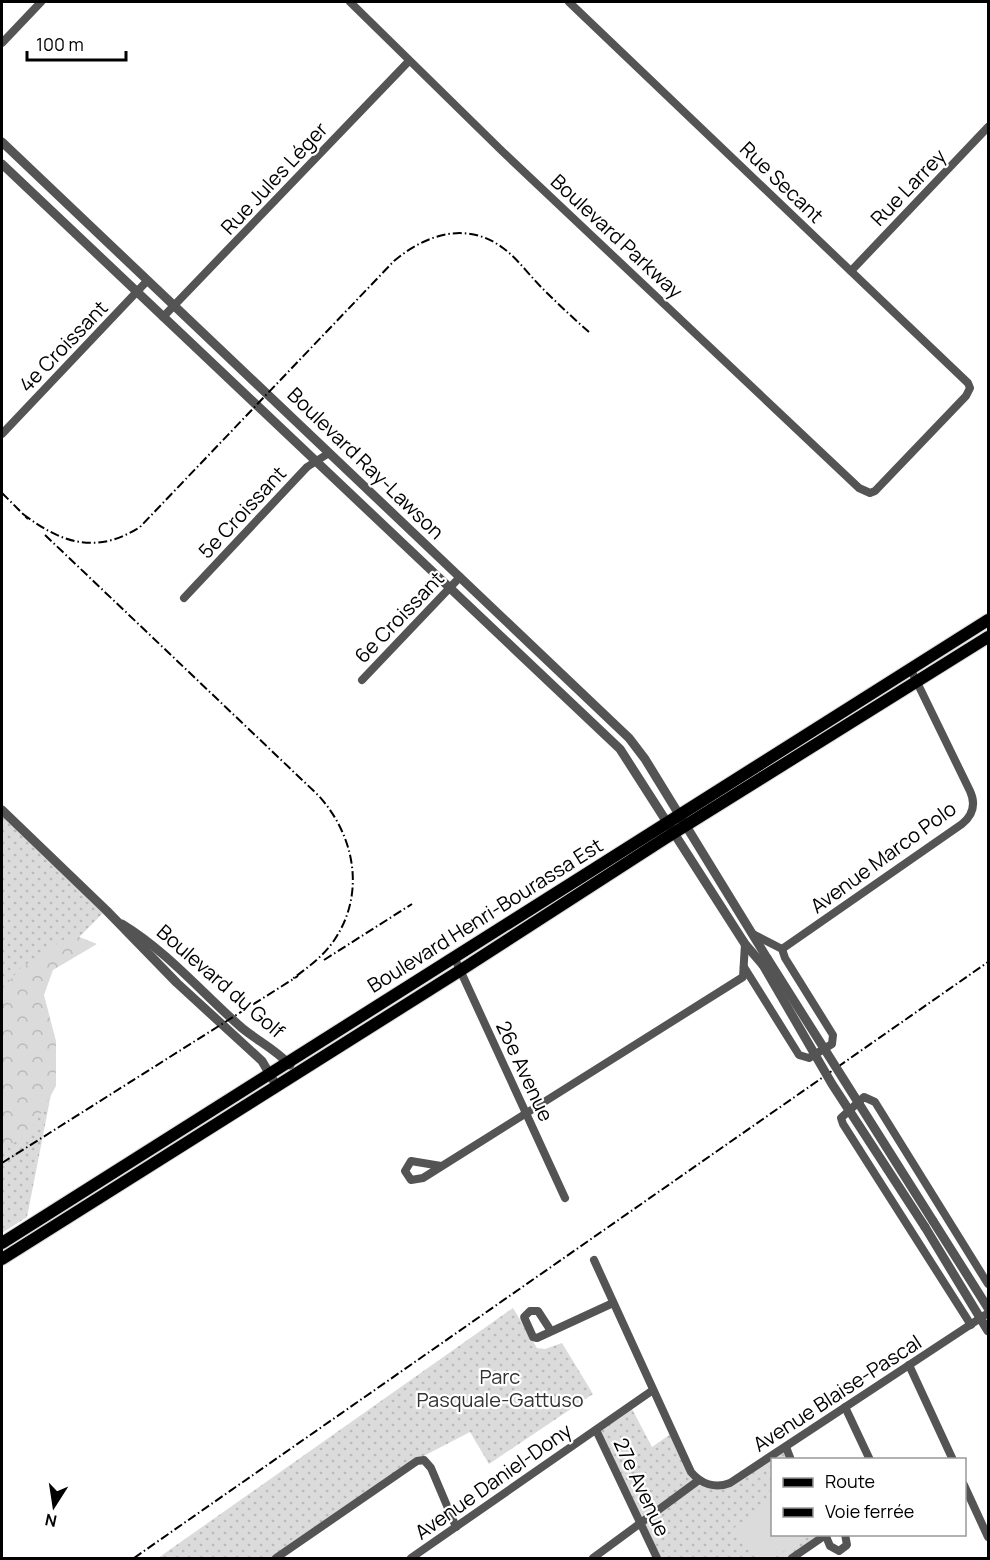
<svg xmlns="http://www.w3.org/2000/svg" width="990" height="1560" font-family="Manrope,sans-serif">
  <defs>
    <pattern id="grass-dots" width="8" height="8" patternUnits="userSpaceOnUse" patternTransform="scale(1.5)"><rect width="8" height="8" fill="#dbdbdb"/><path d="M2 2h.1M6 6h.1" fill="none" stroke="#bababa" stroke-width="1.8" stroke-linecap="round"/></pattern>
    <pattern id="forest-crowns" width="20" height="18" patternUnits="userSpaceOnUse" patternTransform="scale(1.5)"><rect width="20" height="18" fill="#dbdbdb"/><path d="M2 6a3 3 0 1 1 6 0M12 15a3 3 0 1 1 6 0" fill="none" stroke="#bababa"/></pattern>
  </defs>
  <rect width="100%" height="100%" fill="#fff"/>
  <g fill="url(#grass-dots)">
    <polygon points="2,810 106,910 10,1007 54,1079 27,1217 2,1233"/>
    <polygon points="513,1308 537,1348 545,1349 562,1343 593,1394 489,1464 470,1432 416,1460 275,1558 158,1558"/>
    <polygon points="630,1405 652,1447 672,1433 693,1475 719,1486 786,1447 791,1459 772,1460 772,1534 825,1534 792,1558 657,1558 596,1430"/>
  </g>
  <polygon fill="url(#forest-crowns)" points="72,934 97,944 53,970 44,995 56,1041 56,1086 30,1133 2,1150 2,989 21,968"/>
  <polygon fill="#dbdbdb" points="772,1501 772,1534 808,1535 774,1558 756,1558 734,1528"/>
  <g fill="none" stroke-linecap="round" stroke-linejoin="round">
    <g stroke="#dbdbdb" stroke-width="14">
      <g id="primary">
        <polyline points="2,1243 988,620"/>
        <polyline points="2,1259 461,970 664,839 988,637"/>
      </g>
    </g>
    <g stroke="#545454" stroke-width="8">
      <polyline points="350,2 503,152 859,488 870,493 875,491 966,396 970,388 968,383 569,2"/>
      <polyline points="2,43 41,2"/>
      <polyline points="851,271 988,127"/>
      <polyline points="163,317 409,61"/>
      <polyline points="2,434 147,281"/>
      <polyline points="184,598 307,467 329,453"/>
      <polyline points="362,680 460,577"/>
      <path d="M782,949L962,824C973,815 976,804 970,791L911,670"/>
      <polyline points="455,959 565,1198"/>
      <polyline points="744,967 799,1055 809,1058 832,1044 833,1035 785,958 782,949 753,934"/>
      <polyline points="441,1166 411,1161 405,1171 411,1180 423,1178 743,977 745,944"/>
      <path d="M594,1260L691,1472C701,1484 715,1489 730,1483L988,1313"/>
      <polyline points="971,1325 843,1124 841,1118 864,1097 875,1102 988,1284"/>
      <polyline points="551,1331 538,1311 530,1311 524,1317 533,1337 537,1338 613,1303"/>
      <polyline points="909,1365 953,1460"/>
      <polyline points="845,1407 870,1460"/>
      <polyline points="596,1430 657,1558"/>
      <polyline points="786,1447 791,1460"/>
      <polyline points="964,1485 988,1537"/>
      <polyline points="825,1534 830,1546 839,1551 847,1545 845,1534"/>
      <polyline points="276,1558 417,1461 424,1460 431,1468 456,1527"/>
      <polyline points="411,1558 653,1390"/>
      <polyline points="593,1558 699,1480"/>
      <polyline points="792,1558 827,1534"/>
    </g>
    <g stroke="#545454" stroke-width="9">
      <polyline points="2,142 629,738 645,759 767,958"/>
      <polyline points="2,164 620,749 745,944 763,965"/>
      <polyline points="2,810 106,910 177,983 262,1061 276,1085"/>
      <path d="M122,924C168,952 202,993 242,1028C258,1041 276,1050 290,1065"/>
      <polyline points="933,1221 988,1308"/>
      <polyline points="925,1227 988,1331"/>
    </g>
    <use href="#primary" stroke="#000" stroke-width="12"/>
    <g stroke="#000" stroke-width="2" stroke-dasharray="9 3 1.5 3" stroke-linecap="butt">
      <polyline points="2,493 28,519"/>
      <path d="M23,514C61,543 96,555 140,527L394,261C426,234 467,221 503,248C518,259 529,275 542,288C557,303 573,318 589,332"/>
      <path d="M45,535L319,796C354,835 366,892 335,939C324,956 307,968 291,980"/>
      <polyline points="324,960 412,904"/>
      <polyline points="2,1163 298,976"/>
      <polyline points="134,1558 988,962"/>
    </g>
    <g stroke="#545454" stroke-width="9">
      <polyline points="767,958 933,1221"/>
      <polyline points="763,965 832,1084 925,1227"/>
    </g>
  </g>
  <g text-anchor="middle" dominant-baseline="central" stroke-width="4.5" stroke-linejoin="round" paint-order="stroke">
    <g font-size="20" fill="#000" stroke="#fff">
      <text transform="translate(274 178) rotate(-47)">Rue Jules Léger</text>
      <text transform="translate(782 182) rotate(44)">Rue Secant</text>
      <text transform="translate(908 187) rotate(-46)">Rue Larrey</text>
      <text transform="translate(617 236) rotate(43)">Boulevard Parkway</text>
      <text transform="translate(63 346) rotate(-46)">4e Croissant</text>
      <text transform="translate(366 463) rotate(44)">Boulevard Ray-Lawson</text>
      <text transform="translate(242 512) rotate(-47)">5e Croissant</text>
      <text transform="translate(399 617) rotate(-46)">6e Croissant</text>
      <text transform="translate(883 857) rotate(-36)">Avenue Marco Polo</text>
      <text transform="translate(485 915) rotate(-32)">Boulevard Henri-Bourassa Est</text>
      <text transform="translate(221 981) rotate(41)">Boulevard du Golf</text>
      <text transform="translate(525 1071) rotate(65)">26e Avenue</text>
      <text transform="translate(837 1393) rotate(-33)">Avenue Blaise-Pascal</text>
      <text transform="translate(493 1481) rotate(-35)">Avenue Daniel-Dony</text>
      <text transform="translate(642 1487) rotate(65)">27e Avenue</text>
    </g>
    <g font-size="20" fill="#323232" stroke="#fff">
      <text x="500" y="1376">Parc<tspan x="500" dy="23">Pasquale-Gattuso</tspan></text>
    </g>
  </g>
  <rect width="990" height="1560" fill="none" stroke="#000000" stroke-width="6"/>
  <rect x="771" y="1458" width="195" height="78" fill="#ffffff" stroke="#999999" stroke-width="1.5"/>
  <rect x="783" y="1478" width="30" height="9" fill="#000000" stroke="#999999" stroke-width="1.5"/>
  <text x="825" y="1488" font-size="18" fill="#000000">Route</text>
  <rect x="783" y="1508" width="30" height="9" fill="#000000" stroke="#999999" stroke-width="1.5"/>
  <text x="825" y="1518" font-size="18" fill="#000000">Voie ferrée</text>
  <g transform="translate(54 1506) rotate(192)" stroke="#ffffff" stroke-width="4.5" paint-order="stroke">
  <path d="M0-4.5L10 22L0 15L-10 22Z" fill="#000000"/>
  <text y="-9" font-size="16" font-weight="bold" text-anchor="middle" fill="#000000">N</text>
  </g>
  <path d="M27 51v9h99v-9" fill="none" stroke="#000000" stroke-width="3"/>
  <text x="36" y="51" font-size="18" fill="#000000" stroke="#ffffff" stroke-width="4.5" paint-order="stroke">100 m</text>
</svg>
